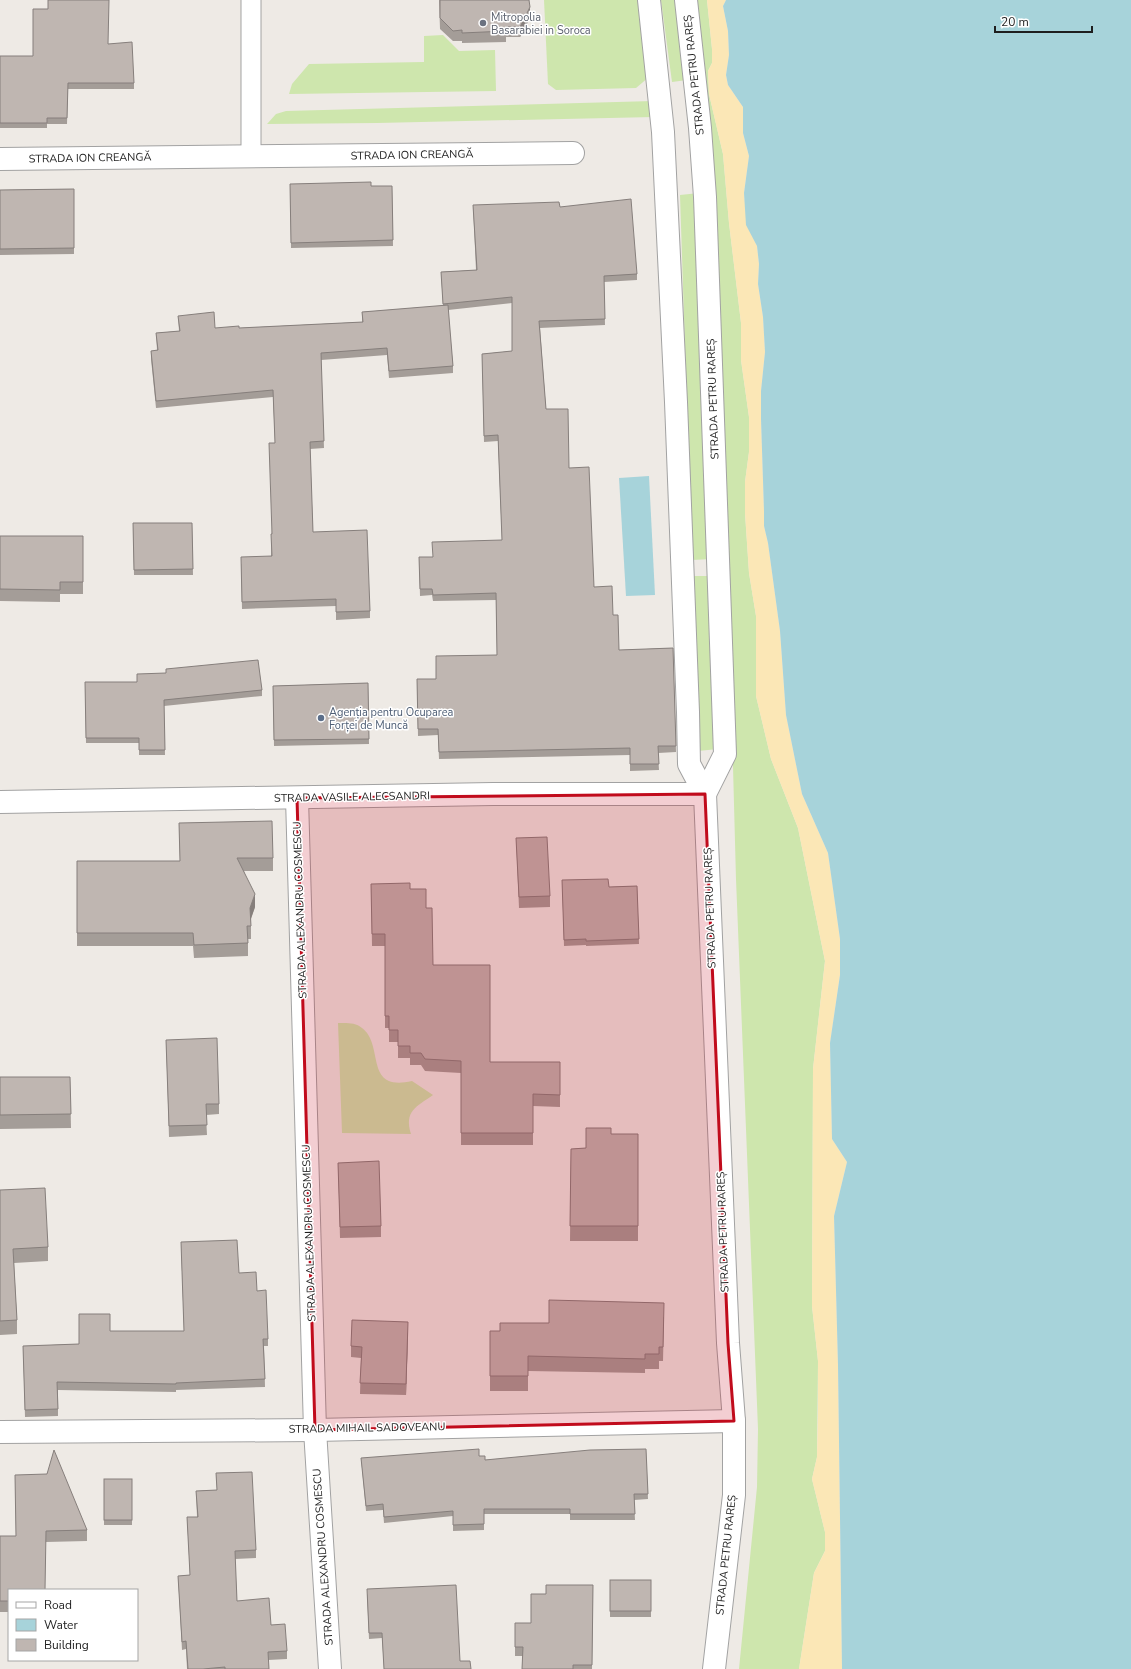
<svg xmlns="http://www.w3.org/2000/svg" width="1131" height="1669" font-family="'Nunito Sans',sans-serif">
  <rect width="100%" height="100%" fill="#eeeae5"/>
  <g fill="#cee6ad">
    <polygon points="544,0 640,0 649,77 636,88 556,90 548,84"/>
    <polygon points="661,0 677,0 687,80 672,82"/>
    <polygon points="694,0 707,0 712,49 712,63 708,71 709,94 723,154 729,223 741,323 741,360 749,417 749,452 745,482 745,513 749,573 756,616 756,696 771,759 798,828 825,961 813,1069 812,1306 818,1361 817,1457 812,1479 825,1532 825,1551 814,1573 799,1669 739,1669 757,1487 758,1429 736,879 728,579"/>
    <polygon points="443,35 459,51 495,50 496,91 289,94 292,84 309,64 424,62 424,36"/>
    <polygon points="653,101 654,117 377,123 267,124 276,114 286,111"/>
    <polygon points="699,193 712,559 692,560 680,195"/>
    <polygon points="693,576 712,576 718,749 698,751"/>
    <path d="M338,1023C346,1023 355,1022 362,1028C385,1045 363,1092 412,1081L433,1095C416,1107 404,1111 411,1134L342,1133Z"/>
  </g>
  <polygon fill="#fbe7b6" points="707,0 726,0 723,6 728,31 729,55 726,75 728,85 743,107 743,133 749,156 744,193 747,225 757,246 759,264 758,284 763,317 765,352 761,391 761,419 764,511 764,526 768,543 780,631 786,715 802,794 828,853 840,939 840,975 830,1043 832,1139 847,1162 834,1216 838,1365 842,1669 799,1669 814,1573 825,1551 825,1532 812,1479 817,1457 818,1411 818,1361 812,1306 813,1069 825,961 798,828 771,759 756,696 756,616 749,573 745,513 745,482 749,452 749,417 741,360 741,323 729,223 723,154 709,94 708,71 712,63 712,49"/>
  <g fill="#a7d3da">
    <polygon points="726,0 1131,0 1131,1669 842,1669 838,1365 834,1216 847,1162 832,1139 830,1043 840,975 840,939 828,853 802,794 786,715 780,631 768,543 764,526 764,511 761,419 761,391 765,352 763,317 758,284 759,264 757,246 746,225 744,193 749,156 743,133 743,107 728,85 726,75 729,55 728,31 723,6"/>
    <polygon points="649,476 655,595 626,596 619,478"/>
  </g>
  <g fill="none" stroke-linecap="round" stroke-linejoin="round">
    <g stroke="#a2a2a2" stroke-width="21">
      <polyline id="service" points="251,0 251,157"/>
    </g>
    <g stroke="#a2a2a2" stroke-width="24">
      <g id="minor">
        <polyline points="649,0 663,132 676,402 688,712 689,764 705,794 728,1343 734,1421 734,1495 714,1669"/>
        <polyline points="686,0 700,128 705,197 725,754 705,794"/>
        <polyline points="0,159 573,153"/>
        <polyline points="297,798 315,1430 330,1669"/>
        <polyline points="0,802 493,794 705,794"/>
        <polyline points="0,1432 315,1430 734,1421"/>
      </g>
    </g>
    <use href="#service" stroke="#fff" stroke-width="19"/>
    <use href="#minor" stroke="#fff" stroke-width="22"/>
  </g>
  <g fill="#a49d98">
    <polygon points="439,0 530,18 520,37 506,37 506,42 462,43 462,41 453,41 440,29"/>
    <polygon points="108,44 134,83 134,89 68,89 67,124 47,124 47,128 0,128 0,56 33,56"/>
    <polygon points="290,184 371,186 392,186 393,246 291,248"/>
    <polygon points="74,189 74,254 0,255 0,190"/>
    <polygon points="473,205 560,207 637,274 637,280 604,282 605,325 540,328 546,409 569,468 594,587 613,615 619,650 673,648 676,752 658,753 659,770 630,771 630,755 439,759 438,735 418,736 417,679 436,679 497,655 496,600 433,601 432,595 420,596 419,557 432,557 502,540 498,441 484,442 482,354 512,351 512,303 448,310 453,366 453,373 389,378 387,355 321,360 324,448 310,449 313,532 370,611 370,618 336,620 336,606 242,609 241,564 271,556 275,443 273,397 156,408 151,359 151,351 157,350 156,333 179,331 178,316 215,328 239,328 362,322 362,312 443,306 441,272 476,270"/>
    <polygon points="133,523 192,523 193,575 134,575"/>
    <polygon points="0,536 83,536 83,594 60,594 60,602 0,601"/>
    <polygon points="85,682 262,690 262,696 164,706 165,755 139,755 139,743 86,743"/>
    <polygon points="368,683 369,744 274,746 273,686"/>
    <polygon points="179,823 273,858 273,871 244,871 255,907 251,919 251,939 248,939 248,956 194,958 193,946 77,946 77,861 180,861"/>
    <polygon points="516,838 550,896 550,907 519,908"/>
    <polygon points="562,880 609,887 637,886 639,944 586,946 586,945 564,946"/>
    <polygon points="371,884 410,889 426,908 433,965 490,1062 560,1062 560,1107 533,1106 533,1145 461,1145 461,1073 425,1071 421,1065 410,1065 410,1058 398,1058 398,1042 389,1042 389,1028 385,1028 385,946 372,946"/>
    <polygon points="166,1040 219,1104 219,1114 206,1115 207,1135 169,1137"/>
    <polygon points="0,1077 70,1077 71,1128 0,1129"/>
    <polygon points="611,1134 638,1134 638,1241 570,1241 571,1149 586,1148"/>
    <polygon points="338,1163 381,1226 381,1237 340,1238"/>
    <polygon points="0,1190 48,1247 48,1261 14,1263 17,1320 17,1334 0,1335"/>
    <polygon points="181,1242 239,1273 257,1291 268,1339 268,1346 264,1346 265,1387 176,1390 176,1392 58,1390 58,1416 25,1417 23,1346 79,1344 110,1331 184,1331"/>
    <polygon points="664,1317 663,1361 659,1361 659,1369 645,1369 645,1373 528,1371 528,1391 490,1391 490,1331 500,1331 549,1323"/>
    <polygon points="408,1333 406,1395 360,1394 361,1358 351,1357 351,1346"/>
    <polygon points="646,1449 648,1499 634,1500 635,1520 570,1520 570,1514 484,1514 484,1530 453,1531 453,1516 384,1523 383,1510 366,1511 361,1458 479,1456 485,1460"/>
    <polygon points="216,1473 256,1550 256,1558 235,1559 237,1601 271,1625 287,1651 287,1659 268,1660 269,1669 187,1669 186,1649 182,1650 178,1576 190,1575 187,1517 197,1517 196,1491 217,1490"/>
    <polygon points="15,1475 87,1530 87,1541 46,1542 9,1590 9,1612 0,1612 0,1588 16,1536"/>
    <rect x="104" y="1479" width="28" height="46"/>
    <rect x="610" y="1580" width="41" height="37"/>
    <polygon points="593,1585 592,1669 522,1669 523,1656 515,1656 515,1623 531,1623 546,1594"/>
    <polygon points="367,1594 460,1661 471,1669 384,1669 382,1638 369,1639"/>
  </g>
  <g fill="#867f7c">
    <polygon points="530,7 530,18 520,37 520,27"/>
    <polygon points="255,894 255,907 250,921 250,908"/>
    <polygon points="408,1322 408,1333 406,1395 406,1384"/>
  </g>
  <g fill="#bfb6b1" stroke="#867f7c">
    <polygon points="48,0 109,0 108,44 132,42 134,83 68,83 67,118 47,118 47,123 0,123 0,56 33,56 33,9 48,9"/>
    <polygon points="440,0 529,0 530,7 520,27 506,27 506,31 462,33 462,30 453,31 440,18"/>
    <polygon points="371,182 371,186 392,186 393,240 291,243 290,184"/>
    <polygon points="74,189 74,248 0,249 0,190"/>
    <polygon points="631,199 637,274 604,276 605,319 539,321 546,409 568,409 569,468 589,467 594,587 612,586 613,615 618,615 619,650 673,648 676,746 658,746 659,764 630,764 630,748 439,752 438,729 418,729 417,679 436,679 436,656 497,655 496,593 433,595 432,589 420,589 419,557 433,557 432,542 502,540 498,435 484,436 482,354 512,351 512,297 443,304 441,272 477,270 473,205 559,202 560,207"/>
    <polygon points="448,305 453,366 389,371 387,348 321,353 324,441 310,442 313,532 367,530 370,611 336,612 336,599 242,602 241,557 272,556 271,534 272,534 269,443 275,443 273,390 156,401 151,351 158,350 156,333 180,331 178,316 214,312 215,328 239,326 239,328 363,322 362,312"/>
    <polygon points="133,523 192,523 193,569 134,570"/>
    <polygon points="0,536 83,536 83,582 60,582 60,590 0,589"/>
    <polygon points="258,660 262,690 164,700 165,750 139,750 139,738 86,738 85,682 137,682 137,674 166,673 166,669"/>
    <polygon points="368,683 369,739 274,740 273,686"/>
    <polygon points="272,821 273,858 237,858 255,894 250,908 251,926 247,926 248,943 194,945 193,933 77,933 77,861 180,861 179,823"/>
    <polygon points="547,837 550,896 519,897 516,838"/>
    <polygon points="608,879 609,887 637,886 639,939 586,941 586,939 564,940 562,880"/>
    <polygon points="410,883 410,889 426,889 426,908 432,908 433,965 490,965 490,1062 560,1062 560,1095 533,1094 533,1133 461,1133 461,1061 425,1059 421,1053 410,1053 410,1046 398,1046 398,1030 389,1030 389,1016 385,1016 385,934 372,934 371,884"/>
    <polygon points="217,1038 219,1104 206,1104 207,1125 169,1126 166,1040"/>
    <polygon points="0,1077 70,1077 71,1114 0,1115"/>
    <polygon points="586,1128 611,1128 611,1134 638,1134 638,1226 570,1226 571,1149 586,1148"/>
    <polygon points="379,1161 381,1226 340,1227 338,1163"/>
    <polygon points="45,1188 48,1247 13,1249 17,1320 0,1321 0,1190"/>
    <polygon points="237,1240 239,1273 256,1272 257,1291 266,1290 268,1339 263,1339 265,1379 176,1383 176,1384 57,1382 58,1409 25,1410 23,1346 79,1344 79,1314 110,1314 110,1331 184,1331 181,1242"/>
    <polygon points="549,1300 664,1303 663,1347 659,1347 659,1354 645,1354 645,1359 528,1356 528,1376 490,1376 490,1331 500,1331 500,1323 549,1323"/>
    <polygon points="352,1320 408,1322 406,1384 360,1383 362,1347 351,1346"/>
    <polygon points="479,1449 479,1456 485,1456 485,1460 590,1450 646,1449 648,1494 634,1494 635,1514 570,1514 570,1509 484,1509 484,1524 453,1525 453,1511 384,1517 383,1504 366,1506 361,1458"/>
    <polygon points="54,1450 87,1530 46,1531 45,1590 9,1590 9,1601 0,1601 0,1536 16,1536 15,1475 47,1474"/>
    <polygon points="252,1472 256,1550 235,1551 237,1601 269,1598 271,1625 285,1624 287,1651 268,1652 269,1669 225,1669 225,1667 203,1669 188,1669 186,1641 182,1642 178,1576 190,1575 187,1517 198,1517 196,1491 217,1490 216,1473"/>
    <rect x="104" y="1479" width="28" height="41"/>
    <rect x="610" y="1580" width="41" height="31"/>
    <polygon points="456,1585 460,1661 470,1661 471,1669 384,1669 382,1633 369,1633 367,1589"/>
    <polygon points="546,1585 593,1585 592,1665 573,1665 573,1669 522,1669 523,1647 515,1647 515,1623 531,1623 531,1594 546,1594"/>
  </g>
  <path fill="#c10b1c" fill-opacity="0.2" stroke="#c10b1c" stroke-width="3" stroke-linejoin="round" d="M705,794L728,1343L734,1421L315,1430L297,798Z"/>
  <circle fill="#6b7280" stroke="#fff" stroke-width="1.5" cx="483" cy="23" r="4"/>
  <circle fill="#5c6f8a" stroke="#fff" stroke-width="1.5" cx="321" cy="718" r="4"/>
  <g text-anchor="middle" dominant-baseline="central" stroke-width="3" stroke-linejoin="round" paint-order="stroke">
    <g font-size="11" fill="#5b616d" stroke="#fff" text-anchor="start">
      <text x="491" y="17">Mitropolia<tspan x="491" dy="13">Basarabiei in Soroca</tspan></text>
    </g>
    <g font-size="11" fill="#1e1e1e" stroke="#fff">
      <text transform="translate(694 75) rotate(-96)">STRADA PETRU RAREȘ</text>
      <text transform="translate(412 155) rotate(-1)">STRADA ION CREANGĂ</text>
      <text transform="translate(90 158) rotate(-1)">STRADA ION CREANGĂ</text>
      <text transform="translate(713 399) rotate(-92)">STRADA PETRU RAREȘ</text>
      <text transform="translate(352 797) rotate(-1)">STRADA VASILE ALECSANDRI</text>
      <text transform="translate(710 908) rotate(-92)">STRADA PETRU RAREȘ</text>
      <text transform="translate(300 910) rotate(-92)">STRADA ALEXANDRU COSMESCU</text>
      <text transform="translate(723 1232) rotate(-92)">STRADA PETRU RAREȘ</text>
      <text transform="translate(309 1233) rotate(-92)">STRADA ALEXANDRU COSMESCU</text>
      <text transform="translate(367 1428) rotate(-1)">STRADA MIHAIL SADOVEANU</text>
      <text transform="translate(726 1555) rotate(-84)">STRADA PETRU RAREȘ</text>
      <text transform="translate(323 1557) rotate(-94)">STRADA ALEXANDRU COSMESCU</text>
    </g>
    <g font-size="11" fill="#4e5e75" stroke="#fff" text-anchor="start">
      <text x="329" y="712">Agenția pentru Ocuparea<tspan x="329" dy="13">Forței de Muncă</tspan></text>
    </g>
  </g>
  <rect x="8" y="1589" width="130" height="72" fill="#ffffff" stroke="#a5a5a5"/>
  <rect x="16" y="1602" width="20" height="6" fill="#ffffff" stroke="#a5a5a5"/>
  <text x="44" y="1609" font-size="12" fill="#1e1e1e">Road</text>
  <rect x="16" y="1619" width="20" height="12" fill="#a7d3da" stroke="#a5a5a5"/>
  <text x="44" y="1629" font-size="12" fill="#1e1e1e">Water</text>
  <rect x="16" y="1639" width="20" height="12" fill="#bfb6b1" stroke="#a5a5a5"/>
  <text x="44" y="1649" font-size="12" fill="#1e1e1e">Building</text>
  <path d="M995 26v6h97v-6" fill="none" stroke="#1e1e1e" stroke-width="2"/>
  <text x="1001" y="26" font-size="12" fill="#1e1e1e" stroke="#ffffff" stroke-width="3" paint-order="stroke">20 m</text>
</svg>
